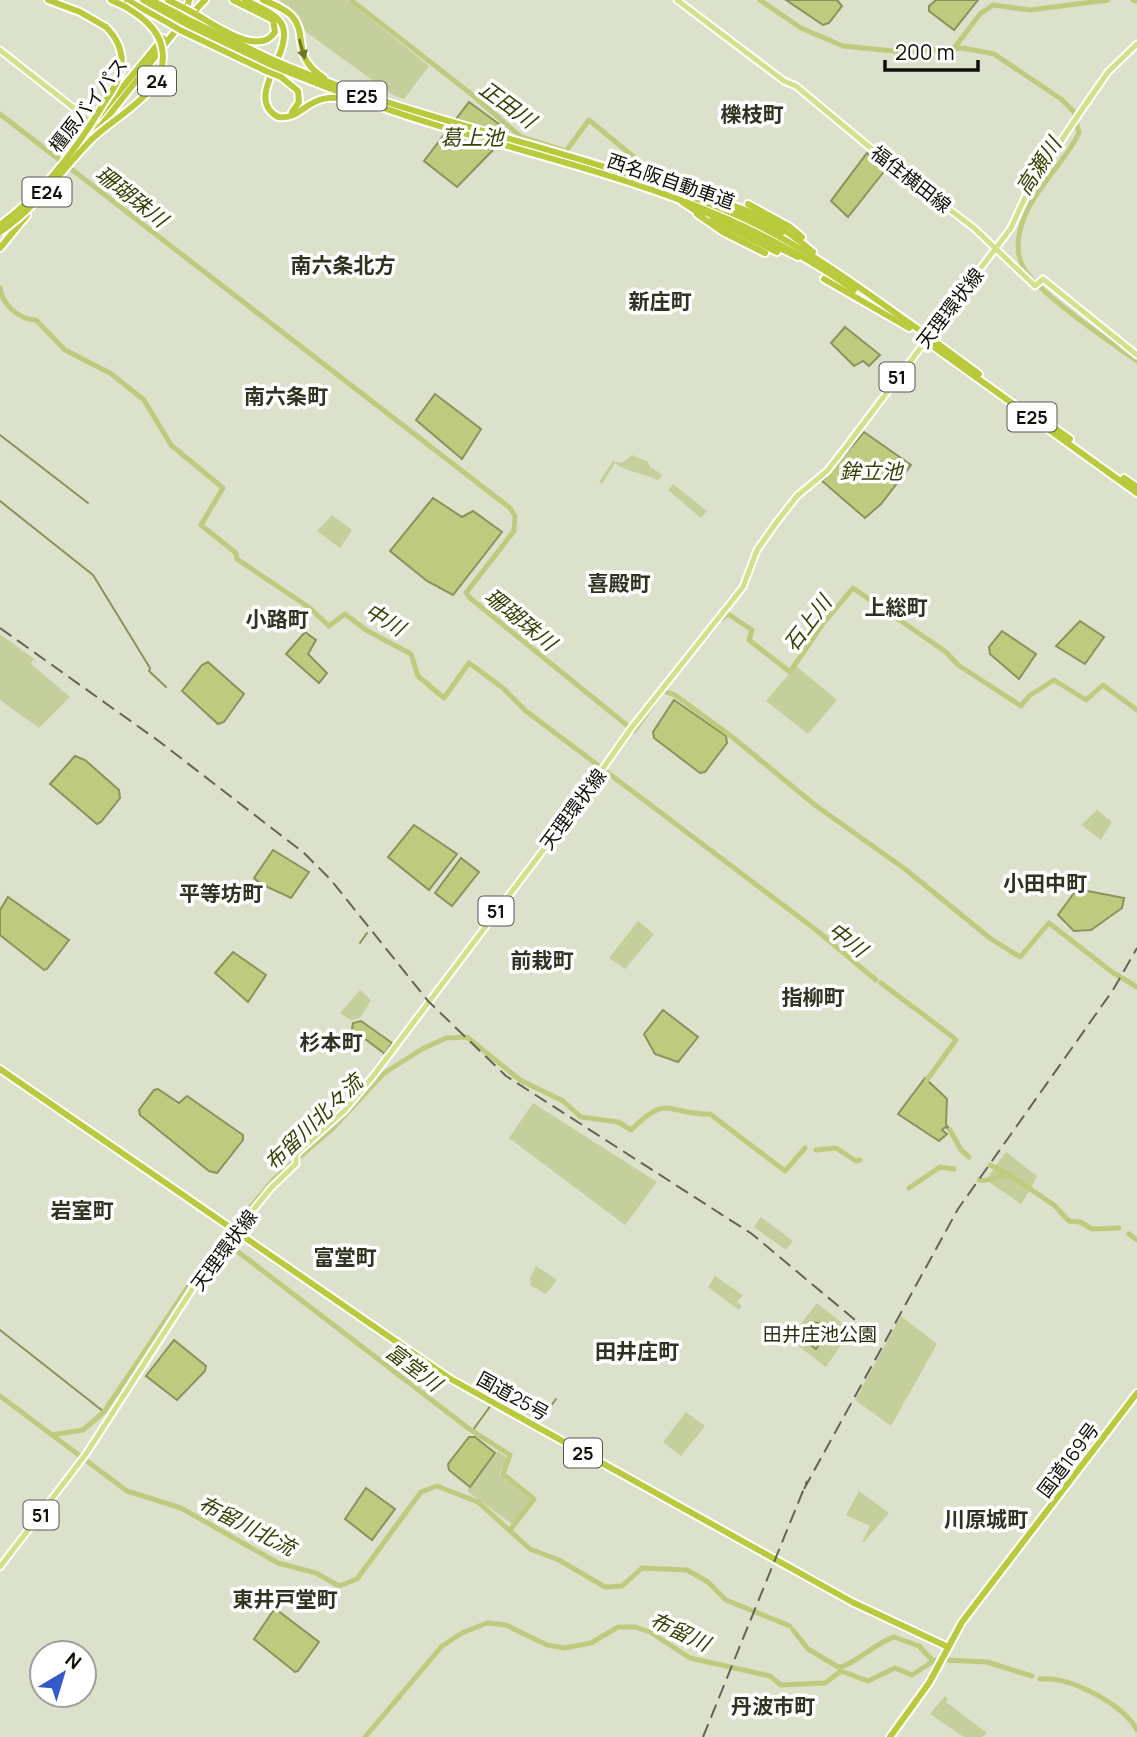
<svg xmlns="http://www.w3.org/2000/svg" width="1137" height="1737" font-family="Manrope,'Noto Sans JP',sans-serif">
  <rect width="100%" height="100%" fill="#dce1cb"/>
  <g fill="#c5cf9c">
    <polygon points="281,0 347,0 429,66 404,99 393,95 306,32 299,16 279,2"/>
    <path d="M632,455L648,462L650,467L663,475L658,480C643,473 627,472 615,463L602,484L599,482L613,461L622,463Z"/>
    <polygon points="673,484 707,511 701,518 668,490"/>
    <polygon points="332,515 352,530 340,548 317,531"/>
    <polygon points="0,634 34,659 31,664 70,697 39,728 0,700"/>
    <polygon points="796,666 837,700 808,734 766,701"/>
    <polygon points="1097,810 1112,822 1101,840 1081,825"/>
    <polygon points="638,921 654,934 625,969 609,958"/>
    <polygon points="360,990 371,1000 360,1018 351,1020 340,1013"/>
    <polygon points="533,1103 657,1182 625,1225 509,1138"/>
    <polygon points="1006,1152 1037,1176 1031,1188 996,1165"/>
    <polygon points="995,1167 1030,1190 1021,1204 986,1180"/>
    <polygon points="761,1217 793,1241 786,1250 754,1227"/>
    <polygon points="536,1266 557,1280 546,1294 531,1286 530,1278"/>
    <polygon points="715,1276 743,1295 737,1302 742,1306 739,1310 708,1287"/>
    <polygon points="817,1303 851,1330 826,1367 789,1339"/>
    <polygon points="901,1316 937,1344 891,1426 855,1400"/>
    <polygon points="686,1412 705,1426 681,1456 663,1442"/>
    <polygon points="498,1451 508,1459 499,1474 531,1500 512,1524 467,1491"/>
    <polygon points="859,1491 889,1513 864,1542 862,1542 870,1526 846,1515"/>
    <polygon points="945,1696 948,1699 946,1702 987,1733 982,1737 964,1737 930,1714"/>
  </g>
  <g fill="#becb7f" stroke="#89935b" stroke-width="2">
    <polygon points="786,0 837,0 842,6 829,23 823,25"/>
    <polygon points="936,0 978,0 954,30 929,11 929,6"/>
    <polygon points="469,102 507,130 492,151 457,187 424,161"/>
    <polygon points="867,153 886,169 848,217 831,201"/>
    <polygon points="845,327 880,355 869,366 863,361 854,366 831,343"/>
    <polygon points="435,394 481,429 462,459 416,420"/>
    <polygon points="864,432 911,465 881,504 865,518 822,481"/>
    <polygon points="433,498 462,517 473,511 502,532 453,595 427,581 390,551"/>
    <polygon points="1080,621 1104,637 1085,664 1056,646"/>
    <polygon points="1002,631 1036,654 1019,679 990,654 989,647"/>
    <polygon points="305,632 316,640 308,654 327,673 319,683 286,654"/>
    <polygon points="208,662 244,694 224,722 218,724 182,691 202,665"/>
    <polygon points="674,700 726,736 727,743 705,772 700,773 654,738 653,732"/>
    <polygon points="75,756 85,760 119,790 120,798 101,822 97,824 50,784"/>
    <polygon points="414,825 457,854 429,890 388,857"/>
    <path d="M273,850L309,872L291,898C280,892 261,886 254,878Z"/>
    <polygon points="461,858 479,872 452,906 435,893"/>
    <polygon points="1077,889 1124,898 1122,908 1091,930 1074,931 1058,915"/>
    <polygon points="8,897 69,940 47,969 44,970 0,935 0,910"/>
    <polygon points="233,952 266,975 248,1002 215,973"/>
    <polygon points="663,1010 698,1037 678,1062 655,1054 644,1034"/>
    <polygon points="361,1021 392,1043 385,1054 352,1029 353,1023"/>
    <polygon points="925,1078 947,1099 946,1124 950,1130 945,1127 942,1130 947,1134 939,1141 898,1114"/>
    <polygon points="158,1089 179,1103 187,1096 243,1135 243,1140 217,1173 209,1171 140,1115 139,1110 154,1090"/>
    <polygon points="809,1322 821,1323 830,1330 816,1349 797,1335"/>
    <polygon points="174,1340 206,1366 205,1371 177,1400 146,1376"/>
    <polygon points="469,1437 475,1437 495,1453 470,1487 449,1470 448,1464"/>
    <polygon points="366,1488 395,1509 372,1540 345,1519"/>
    <polygon points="277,1610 319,1642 298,1671 295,1672 254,1639 273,1611"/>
  </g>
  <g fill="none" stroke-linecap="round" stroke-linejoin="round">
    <g stroke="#89935b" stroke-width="2">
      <polyline points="0,435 88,503"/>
      <polyline points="0,501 93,575 150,668 149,671 166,687"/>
      <polyline points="360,943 367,933"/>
      <polyline points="0,1330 104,1412"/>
      <polyline points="505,1392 522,1405"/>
      <polyline points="495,1401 502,1391"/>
      <polyline points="526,1408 541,1420 556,1399"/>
      <polyline points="473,1430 491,1405"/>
    </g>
    <g stroke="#becb7f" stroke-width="5">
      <polyline points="351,0 470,93 521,137 566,151 589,120 646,167"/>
      <path d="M760,0L801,28L843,46L904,52L963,48L994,54L1061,99L1074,112L1079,133C1066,160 1042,181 1028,209C1019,227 1014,246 1022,265C1032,289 1113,344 1137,361"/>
      <polyline points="1133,0 1137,1"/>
      <polyline points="955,47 980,14 993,5 1030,10 1108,0"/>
      <polyline points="0,114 510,508 515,516 514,531 466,593 470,598 634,731 659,696"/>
      <path d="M0,288C2,304 19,320 36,320L65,350L110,373L144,400L171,445L223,488L201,525L236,553L237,559L310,608L329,626L345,614L366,630L411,654L418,676L444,698L469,663L503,688L526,711L815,929L876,980"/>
      <polyline points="720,620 728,614 752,630 749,640 790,672 822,625 853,588 946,652 958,665 1021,706 1029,696 1054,680 1086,700 1103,685 1137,710"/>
      <polyline points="663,691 675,695 731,736 815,805 905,869 991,939 1020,957 1049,923 1112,972 1137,987"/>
      <polyline points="881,983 914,1008"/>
      <polyline points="916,1009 954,1038"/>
      <polyline points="927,1080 956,1040"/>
      <polyline points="950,1130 961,1150 969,1157"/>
      <polyline points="816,1150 836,1148 856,1161 860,1160"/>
      <polyline points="990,1165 1009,1174"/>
      <path d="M979,1180C992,1183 999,1172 1011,1176L1054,1205L1069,1221L1080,1222L1092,1229L1119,1228"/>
      <polyline points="909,1188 940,1167 954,1169"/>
      <polyline points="1129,1234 1137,1240"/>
      <polyline points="224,1241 468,1428 510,1455 503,1474 534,1499 510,1530"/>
      <polyline points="0,1396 127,1491 181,1508 278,1563 316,1573 339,1586 357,1579 421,1492 437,1486 478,1502 530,1549 559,1560 605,1587 622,1586 642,1568 687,1570 708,1582 726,1600 790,1626"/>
      <path d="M52,1435L83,1430L104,1412L202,1266L273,1180L333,1128L383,1074L422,1049L446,1038L467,1037L520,1080L563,1101L581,1117L618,1122L631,1130C669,1092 668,1115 710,1114L785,1171L805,1148"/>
      <polyline points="793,1630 808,1649 840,1668"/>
      <polyline points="946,1660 987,1662 1032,1676"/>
      <path d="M839,1667C852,1666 877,1642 894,1637L919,1646L932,1660"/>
      <polyline points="841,1671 868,1681 895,1668 912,1675 935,1660"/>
      <path d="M1040,1679C1070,1676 1123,1704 1137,1730"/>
      <polyline points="365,1737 442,1646 462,1633 487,1623 506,1625 547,1645 565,1648 591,1643 618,1627 635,1627 650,1632 690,1658 770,1676 781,1685 825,1683 841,1671"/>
    </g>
    <g stroke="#fff" stroke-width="9">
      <g id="major">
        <polyline points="677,0 784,81 796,86 891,165 974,228 1035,286 1043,279 1137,355"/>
        <polyline points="0,50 99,128"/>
        <polyline points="0,1567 86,1454 204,1271 271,1188 296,1164 296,1154 344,1111 374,1075 580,801 632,727 743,587 757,550 776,523 797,496 827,471 845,448 1011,228 1029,189 1079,114 1108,72 1137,44"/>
      </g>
    </g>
    <g stroke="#fff" stroke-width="10">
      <g id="highway">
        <polyline points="48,0 80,12 106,27"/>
        <polyline points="111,0 124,6"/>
        <polyline points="127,0 170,24"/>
        <polyline points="143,0 177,19"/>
        <polyline points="151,0 180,15"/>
        <polyline points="168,0 184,8"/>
        <path d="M245,0C275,15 295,20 278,58"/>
        <path d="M263,0C273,4 284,8 292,16C309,36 290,56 324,78"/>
        <polyline points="186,13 189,0"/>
        <path d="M195,14C214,24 259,58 275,32L273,20L233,0"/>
        <polyline points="189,20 271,59"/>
        <polyline points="186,24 269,64"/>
        <polyline points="180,30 266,71"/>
        <path d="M285,65C431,126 588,151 732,213C803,244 862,290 925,334"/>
        <path d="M273,70C266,87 258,106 278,117C304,121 307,89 350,100"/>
        <path d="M283,70C335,91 386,110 439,126C588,171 724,198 854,290"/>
        <polyline points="281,77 298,91 299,102 292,112"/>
        <polyline points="99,116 163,38"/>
        <polyline points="92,137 173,34 205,0"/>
        <polyline points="631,173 668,182"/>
        <path d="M699,196C743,206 779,222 813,252"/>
        <polyline points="682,202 702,215"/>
        <polyline points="748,204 790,227 802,237"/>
        <polyline points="729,207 782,232"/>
        <polyline points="701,210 798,257"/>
        <polyline points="697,214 723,232 765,253"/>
        <polyline points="712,220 777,252"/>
        <polyline points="0,248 27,215"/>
        <polyline points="824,279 909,328"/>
        <polyline points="930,338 979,374"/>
        <polyline points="927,342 1137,493"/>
        <polyline points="1045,421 1070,439"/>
        <polyline points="1124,478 1137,487"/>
        <polyline points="0,1069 449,1378 852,1602 948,1647"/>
        <polyline points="890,1737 929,1683 962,1622 1137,1393"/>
      </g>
    </g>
    <use href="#major" stroke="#d5e08a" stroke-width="5"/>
    <use href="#highway" stroke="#b9cb3c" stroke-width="6"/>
    <g stroke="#626558" stroke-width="2" stroke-dasharray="14 7" stroke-linecap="butt">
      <polyline points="0,628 160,742 304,853 331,880 428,1001 506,1076 752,1234 873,1335"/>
      <polyline points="804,1489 958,1209 1113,990 1137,948"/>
      <polyline points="703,1737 807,1481"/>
    </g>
    <g stroke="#fff" stroke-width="10" stroke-linecap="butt">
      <g id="highway-bridge">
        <polyline points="184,8 195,14"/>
        <polyline points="180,15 189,20"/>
        <polyline points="177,19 186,24"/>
        <polyline points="170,24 180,30"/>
        <polyline points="271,59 285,65"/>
        <polyline points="269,64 283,70"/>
        <polyline points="266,71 281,77"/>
        <path d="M0,225C43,193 74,153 101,108C108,96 118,85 121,71C124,54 118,39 106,27"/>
        <path d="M0,232C37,207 60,172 90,141C115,115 171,92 162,48C158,28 141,16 124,6"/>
        <polyline points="925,334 930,338"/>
        <polyline points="922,338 927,342"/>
      </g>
    </g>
    <use href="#highway-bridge" stroke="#b9cb3c" stroke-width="6"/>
  </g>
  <defs><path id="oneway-solid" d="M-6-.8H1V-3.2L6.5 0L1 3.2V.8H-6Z" transform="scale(1.75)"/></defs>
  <use fill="#6c7625" href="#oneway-solid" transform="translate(302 49) rotate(74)"/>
  <g text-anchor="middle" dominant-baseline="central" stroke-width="7" stroke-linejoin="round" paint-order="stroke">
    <g fill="#fff" stroke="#565752" stroke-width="2">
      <rect x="138" y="66.5" width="38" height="29" rx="5"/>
      <rect x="337.5" y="81.5" width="49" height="29" rx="5"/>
      <rect x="22.5" y="177.5" width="49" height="29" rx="5"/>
      <rect x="879.5" y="362.5" width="35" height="29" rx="5"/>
      <rect x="1007.5" y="402.5" width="49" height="29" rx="5"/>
      <rect x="478.5" y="896.5" width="35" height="29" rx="5"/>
      <rect x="564" y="1438.5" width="38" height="29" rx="5"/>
      <rect x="23.5" y="1500.5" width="35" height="29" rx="5"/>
    </g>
    <g font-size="18" font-weight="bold" fill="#0e0f08">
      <text x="157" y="81">24</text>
      <text x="362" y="96">E25</text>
      <text x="47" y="192">E24</text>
      <text x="897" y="377">51</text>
      <text x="1032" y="417">E25</text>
      <text x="496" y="911">51</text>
      <text x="583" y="1453">25</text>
      <text x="41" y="1515">51</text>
    </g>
    <g font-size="19" fill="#0e0f08" stroke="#fff">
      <text transform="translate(88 105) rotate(-52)">橿原バイパス</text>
      <text transform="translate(911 179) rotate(38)">福住横田線</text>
      <text transform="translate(671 181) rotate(19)">西名阪自動車道</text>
      <text transform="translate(950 308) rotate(-52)">天理環状線</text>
      <text transform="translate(573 809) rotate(-53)">天理環状線</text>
      <text transform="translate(224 1250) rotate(-53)">天理環状線</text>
      <text transform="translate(513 1396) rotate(29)">国道25号</text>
      <text transform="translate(1068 1460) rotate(-53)">国道169号</text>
    </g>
    <g font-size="19" fill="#292d0c" stroke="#fff">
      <text x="820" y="1334">田井庄池公園</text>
    </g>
    <g font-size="21" font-style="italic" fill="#383f02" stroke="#fff">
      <text transform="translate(508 104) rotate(36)">正田川</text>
      <text x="472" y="137">葛上池</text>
      <text transform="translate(1038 166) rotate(-57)">高瀬川</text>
      <text transform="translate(132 196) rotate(38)">珊瑚珠川</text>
      <text x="871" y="471">鉾立池</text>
      <text transform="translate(385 619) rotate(31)">中川</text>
      <text transform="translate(521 619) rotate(39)">珊瑚珠川</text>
      <text transform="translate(807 623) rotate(-53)">石上川</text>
      <text transform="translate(848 939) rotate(38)">中川</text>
      <text transform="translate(313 1122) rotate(-44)">布留川北々流</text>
      <text transform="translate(414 1367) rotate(37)">富堂川</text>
      <text transform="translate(247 1525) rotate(27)">布留川北流</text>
      <text transform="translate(680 1631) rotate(25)">布留川</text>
    </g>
    <g font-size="21" font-weight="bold" fill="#303321" stroke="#fff">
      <text x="752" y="114">櫟枝町</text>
      <text x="343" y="265">南六条北方</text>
      <text x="660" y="301">新庄町</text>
      <text x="286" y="396">南六条町</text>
      <text x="619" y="583">喜殿町</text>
      <text x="896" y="607">上総町</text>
      <text x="277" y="619">小路町</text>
      <text x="1045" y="883">小田中町</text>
      <text x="221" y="893">平等坊町</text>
      <text x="542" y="960">前栽町</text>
      <text x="813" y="997">指柳町</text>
      <text x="331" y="1042">杉本町</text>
      <text x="82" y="1210">岩室町</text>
      <text x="345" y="1257">富堂町</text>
      <text x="637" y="1351">田井庄町</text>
      <text x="986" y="1519">川原城町</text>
      <text x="285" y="1599">東井戸堂町</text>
      <text x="773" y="1706">丹波市町</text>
    </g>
  </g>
  <g transform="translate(63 1674) rotate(38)"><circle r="33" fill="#ffffff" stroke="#9f9f9c" stroke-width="2"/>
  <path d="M0-5L12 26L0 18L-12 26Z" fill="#3459c9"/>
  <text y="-10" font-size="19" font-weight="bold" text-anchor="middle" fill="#0e0f08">N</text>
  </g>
  <path d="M885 60v10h93v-10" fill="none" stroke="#0e0f08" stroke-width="3.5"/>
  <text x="895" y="60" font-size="21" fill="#0e0f08" stroke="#ffffff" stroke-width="5" paint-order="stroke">200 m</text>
</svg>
